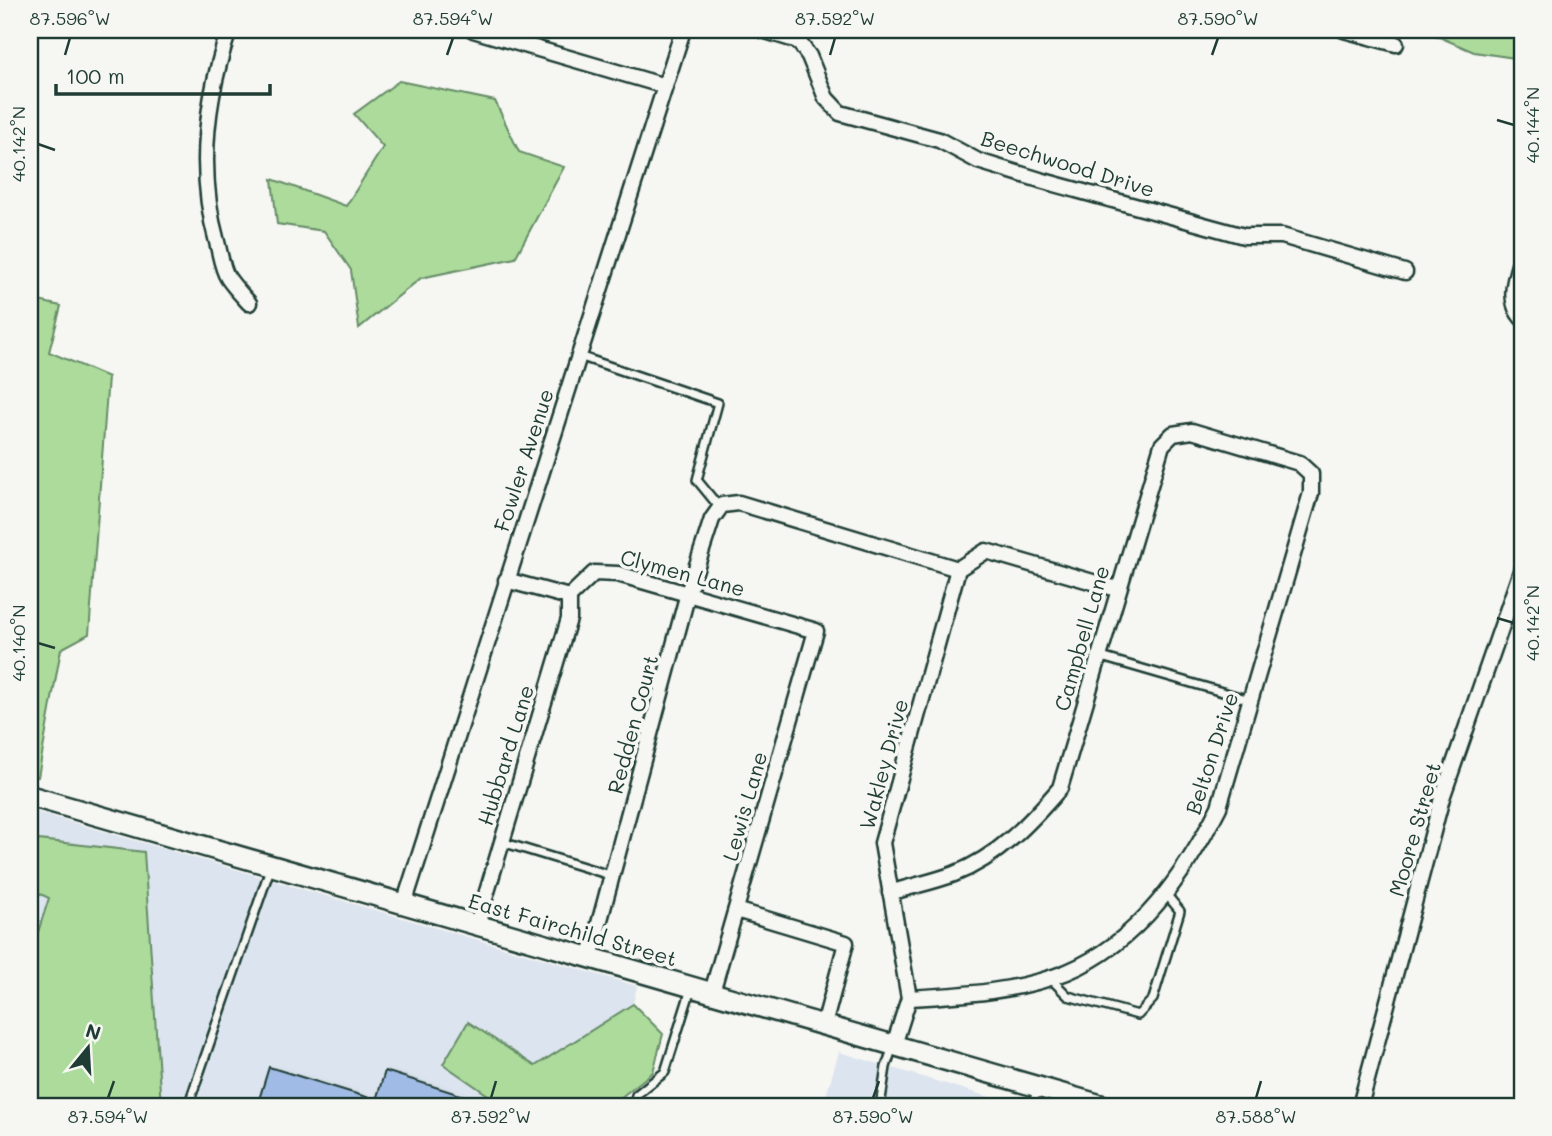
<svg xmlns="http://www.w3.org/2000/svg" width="1552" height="1136" font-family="Mali,sans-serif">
  <defs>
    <filter id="shadow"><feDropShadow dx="5.5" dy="5.5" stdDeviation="3.5" flood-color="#0004"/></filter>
  </defs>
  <rect width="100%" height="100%" fill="#f6f6f2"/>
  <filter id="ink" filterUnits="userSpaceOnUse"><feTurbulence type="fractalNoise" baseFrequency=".0143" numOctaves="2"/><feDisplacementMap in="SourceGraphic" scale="14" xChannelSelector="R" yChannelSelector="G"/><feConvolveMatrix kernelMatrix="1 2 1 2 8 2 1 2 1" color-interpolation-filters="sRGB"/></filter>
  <g filter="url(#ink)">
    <g fill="#dce4ef">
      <polygon points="30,810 637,986 633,1004 535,1066 504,1106 161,1106 144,852 30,839"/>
      <polygon points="30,889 49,898 30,957"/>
      <polygon points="839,1052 1019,1106 823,1106"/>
    </g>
    <g fill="#acdb9b" stroke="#668c68" stroke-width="2">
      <polygon points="1423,30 1522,30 1522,59 1474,52"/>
      <polygon points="399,81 495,101 519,152 564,167 515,258 421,278 359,328 351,270 324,231 277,224 272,179 346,206 383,147 354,114"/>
      <polygon points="34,300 61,306 49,352 108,377 89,634 61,649 38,777 30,775 30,303"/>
      <polygon points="30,839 144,852 161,1106 30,1106 30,957 49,898 30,889"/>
      <polygon points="633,1004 663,1034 653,1072 610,1106 504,1106 443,1064 468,1022 535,1066"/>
    </g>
    <polygon fill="#a1bbe7" stroke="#1f3d34" stroke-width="2" filter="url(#shadow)" points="269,1067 376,1100 385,1071 489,1104 488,1106 257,1106"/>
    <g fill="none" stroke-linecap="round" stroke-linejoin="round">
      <g stroke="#1f3d34" stroke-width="12">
        <g id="lane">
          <polyline points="579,356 718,403 697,480 720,508"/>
          <polyline points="1098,656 1250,700"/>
          <polyline points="502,842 613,876"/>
          <polyline points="1049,977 1068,996 1138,1015 1153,999 1180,911 1166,894"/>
          <polyline points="188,1106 271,866"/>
          <polyline points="633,1106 636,1095 665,1072 691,989"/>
          <polyline points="880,1106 886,1067 893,1046"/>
          <polyline points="1032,1106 1038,1088"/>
        </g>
      </g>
      <g stroke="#1f3d34" stroke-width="19">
        <g id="street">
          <path d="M229,30C206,99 197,171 217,242C220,253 222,269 228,278C234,287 242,295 249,303"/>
          <polyline points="473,30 665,86"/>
          <polyline points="762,30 798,41 809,56 826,98 840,113 939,140 978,161 1040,180 1244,236 1282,236 1405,272"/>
          <polyline points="1344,30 1396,44"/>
          <path d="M1522,255C1516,275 1506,300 1522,318"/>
          <polyline points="506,580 569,597 594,573 618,574 816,631 712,992"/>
          <path d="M890,893C911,886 933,882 954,874C998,857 1030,823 1060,788L1162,445L1173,434L1192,431L1299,463L1311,474V493L1219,807C1185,874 1139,942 1067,972C1017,992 962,995 909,998"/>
          <polyline points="404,904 683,30"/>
          <polyline points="736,910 846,943 824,1025"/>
          <polyline points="477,925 569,619 569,597"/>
          <polyline points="590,957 688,593 712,519 722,505 739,503 958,569"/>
          <polyline points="894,1045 909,998 882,843 958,569 986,551 1117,589"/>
          <polyline points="1360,1106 1442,798 1522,568"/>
        </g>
      </g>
      <g stroke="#1f3d34" stroke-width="24">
        <polyline id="secondary" points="30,796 1104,1106"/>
      </g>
      <use href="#lane" stroke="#f6f6f2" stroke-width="7"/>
      <use href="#street" stroke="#f6f6f2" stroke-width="14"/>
      <use href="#secondary" stroke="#f6f6f2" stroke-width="19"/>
    </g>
  </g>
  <path fill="none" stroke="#1f3d34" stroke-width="2.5" d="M65,55L70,38M447,55L453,38M830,55L835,38M1212,55L1218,38M1497,120L1514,125M38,144L55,150M1497,618L1514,623M38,643L55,648M108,1098L114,1081M491,1098L496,1081M873,1098L879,1081M1256,1098L1261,1081"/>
  <g text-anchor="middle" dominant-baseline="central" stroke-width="7" stroke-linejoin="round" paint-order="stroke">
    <g font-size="21" fill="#1f3d34" stroke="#f6f6f2">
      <text transform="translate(1068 163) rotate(17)">Beechwood Drive</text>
      <text transform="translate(523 460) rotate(-72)">Fowler Avenue</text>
      <text transform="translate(683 572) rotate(15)">Clymen Lane</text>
      <text transform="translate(1081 638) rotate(-74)">Campbell Lane</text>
      <text transform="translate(632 724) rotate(-75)">Redden Court</text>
      <text transform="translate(1211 753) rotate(-72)">Belton Drive</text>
      <text transform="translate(505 755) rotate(-73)">Hubbard Lane</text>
      <text transform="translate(883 764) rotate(-75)">Wakley Drive</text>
      <text transform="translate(744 806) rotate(-74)">Lewis Lane</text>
      <text transform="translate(1414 829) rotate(-74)">Moore Street</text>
      <text transform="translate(573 929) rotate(16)">East Fairchild Street</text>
    </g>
  </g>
  <rect width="1552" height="1136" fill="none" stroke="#f6f6f2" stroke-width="77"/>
  <g transform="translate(88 1048) rotate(18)" stroke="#f6f6f2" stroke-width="5" paint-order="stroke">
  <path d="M0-5L12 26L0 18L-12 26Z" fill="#1f3d34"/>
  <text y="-10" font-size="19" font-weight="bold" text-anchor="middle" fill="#1f3d34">N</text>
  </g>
  <path d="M56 84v10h214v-10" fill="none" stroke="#1f3d34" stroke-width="3.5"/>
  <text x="66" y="84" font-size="21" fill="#1f3d34" stroke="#f6f6f2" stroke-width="5" paint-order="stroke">100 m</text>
  <rect x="38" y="38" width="1476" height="1060" fill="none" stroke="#1f3d34" stroke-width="2.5"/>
  <g font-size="18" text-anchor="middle" fill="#1f3d34">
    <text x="70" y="25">87.596°W</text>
    <text x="453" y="25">87.594°W</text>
    <text x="835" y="25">87.592°W</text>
    <text x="1218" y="25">87.590°W</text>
    <text transform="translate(1533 125) rotate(-90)" y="6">40.144°N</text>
    <text transform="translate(19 144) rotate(-90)" y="6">40.142°N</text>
    <text transform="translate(1533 623) rotate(-90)" y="6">40.142°N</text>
    <text transform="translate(19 643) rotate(-90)" y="6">40.140°N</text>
    <text x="108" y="1123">87.594°W</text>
    <text x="491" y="1123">87.592°W</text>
    <text x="873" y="1123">87.590°W</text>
    <text x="1256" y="1123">87.588°W</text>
  </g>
</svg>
